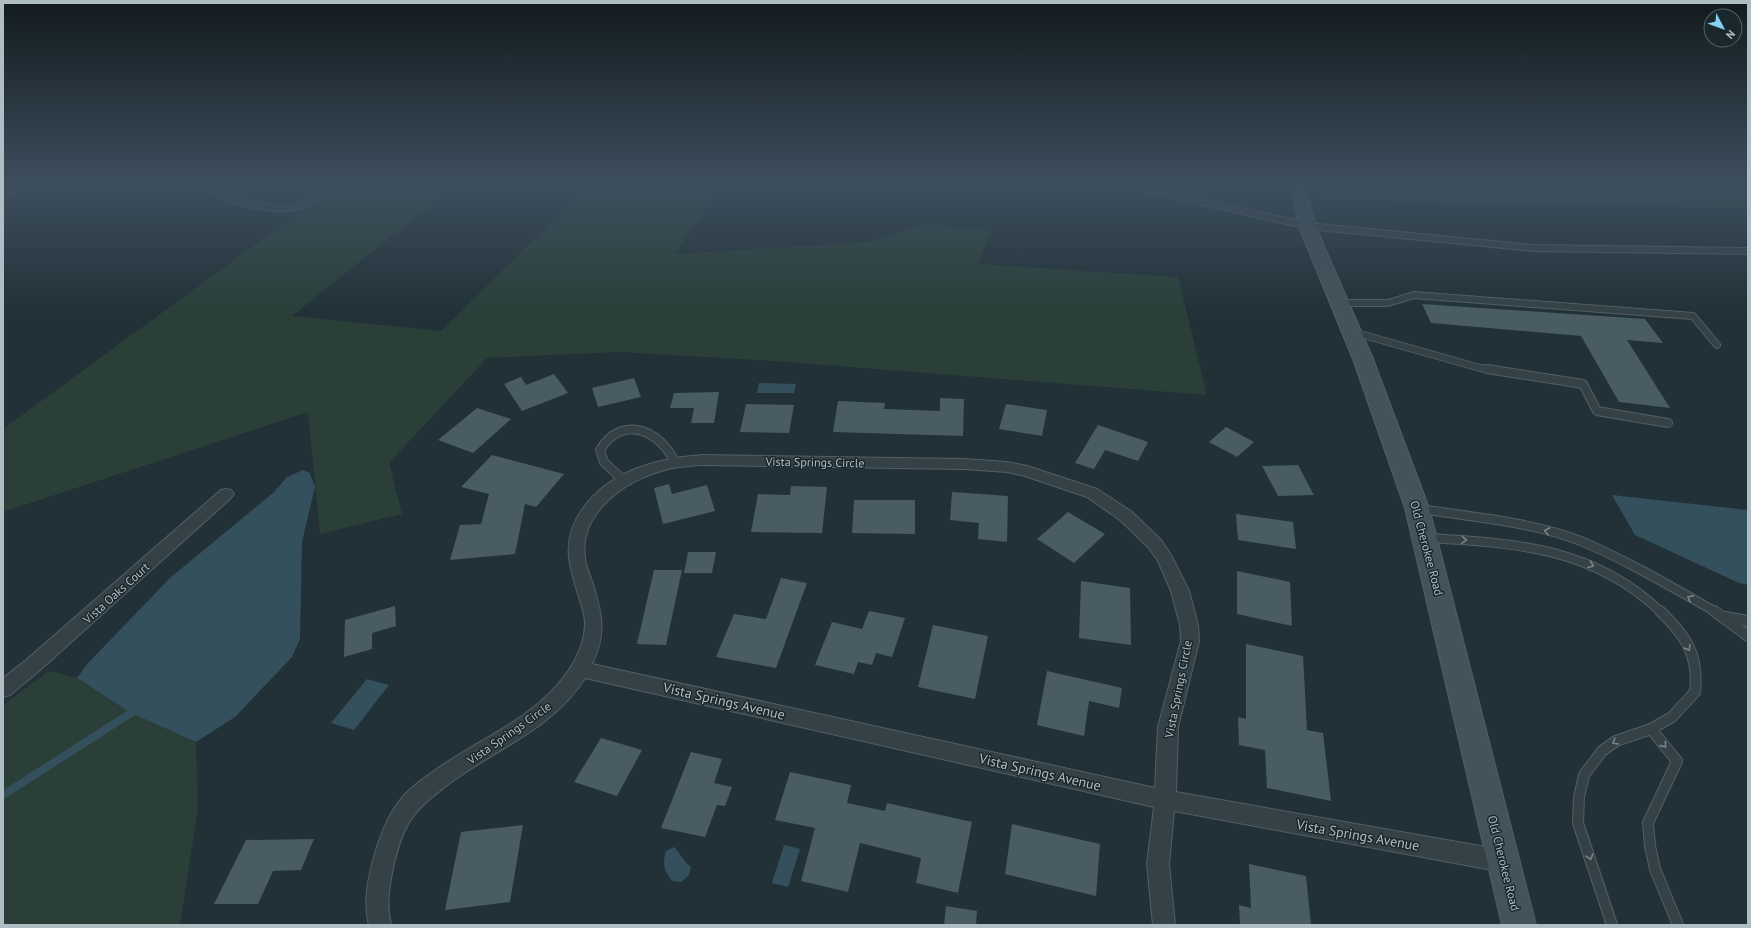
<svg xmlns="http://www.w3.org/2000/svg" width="1751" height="928" font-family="'PT Sans',sans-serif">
  <rect width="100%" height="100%" fill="#213137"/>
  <g fill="#293f38">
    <polygon points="342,184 457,184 292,316 441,331 590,184 722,184 675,254 868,242 923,224 990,231 978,264 1178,277 1207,395 774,361 620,352 487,358 389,463 402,514 320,534 308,412 3,512 3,429 245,252"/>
    <polygon points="1316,184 1748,184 1748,207 1316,200"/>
    <polygon points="49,671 77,678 131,713 196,742 198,808 180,925 3,925 3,705"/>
  </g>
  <g fill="#33505c">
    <polygon points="759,383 796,384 794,393 757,393"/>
    <polygon points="303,470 310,473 315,487 302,542 300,639 292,657 235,717 196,742 131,713 77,678 88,663 170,578 274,492 287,477"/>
    <polygon points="1612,495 1748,510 1748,585 1739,583 1635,535"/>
    <polygon points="367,679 389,685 354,730 331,723"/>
    <polygon points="784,845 800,849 788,887 772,883"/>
    <path d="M674,847C681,854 683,861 691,867L689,875L681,882L672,881C664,871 662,864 666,851Z"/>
  </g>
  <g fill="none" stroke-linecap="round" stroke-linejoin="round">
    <polyline stroke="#33505c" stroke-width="8" points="3,795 131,713"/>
  </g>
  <g fill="#495c63">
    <polygon points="1422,304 1645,319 1663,343 1627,340 1670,408 1619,402 1581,336 1431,323"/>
    <polygon points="554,374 568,393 522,411 504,384 521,377 526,385"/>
    <polygon points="634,378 641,397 598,407 592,388"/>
    <polygon points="719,392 714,423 691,423 694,408 670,408 674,393"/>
    <polygon points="940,398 964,399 963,436 833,432 838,401 885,403 884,409 940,411"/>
    <polygon points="746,404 794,405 789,433 740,432"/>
    <polygon points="1006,404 1047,410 1042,436 999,429"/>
    <polygon points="477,408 511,419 473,453 438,440"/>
    <polygon points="1098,425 1148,442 1138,461 1105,450 1094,469 1075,463"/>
    <polygon points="1226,427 1254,442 1237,457 1209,442"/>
    <polygon points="492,455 564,474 536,507 525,504 515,554 450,560 460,525 481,524 489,494 461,487"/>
    <polygon points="1298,465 1314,495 1278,496 1262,466"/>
    <polygon points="669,484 672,494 707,485 715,511 663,524 654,488"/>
    <polygon points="791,486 827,487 822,533 751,532 758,494 790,495"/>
    <polygon points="952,492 1008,496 1007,542 978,539 979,523 950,520"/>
    <polygon points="854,500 915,500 915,534 852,533"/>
    <polygon points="1068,512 1105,534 1074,563 1037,539"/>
    <polygon points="1236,514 1293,522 1296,549 1238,540"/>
    <polygon points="688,552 716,552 712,573 684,573"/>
    <polygon points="654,570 682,570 666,645 637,644"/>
    <polygon points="1237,571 1290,582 1292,626 1237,614"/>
    <polygon points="781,578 807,583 776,668 716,657 734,614 766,619"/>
    <polygon points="1081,581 1130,588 1131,645 1079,638"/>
    <polygon points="395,606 396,626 372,633 372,649 344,657 345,620"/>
    <polygon points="869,611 905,618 892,657 876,653 872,665 858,662 854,674 815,665 832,622 862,629"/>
    <polygon points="933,625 988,636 975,699 918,687"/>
    <polygon points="1246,644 1303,656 1307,730 1323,733 1331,801 1267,788 1265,750 1239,745 1238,717 1246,719"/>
    <polygon points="1047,671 1122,688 1119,708 1089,701 1084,736 1037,725"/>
    <polygon points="601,738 642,750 617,796 574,782"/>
    <polygon points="691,752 722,759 714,783 732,787 725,806 717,805 705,837 661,828"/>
    <polygon points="790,772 851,785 847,803 885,811 887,803 972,822 958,893 916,883 921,858 860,843 848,892 801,881 815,828 775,820"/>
    <polygon points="1012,824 1100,844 1096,896 1005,874"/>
    <polygon points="523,825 510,902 445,910 461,832"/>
    <polygon points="314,839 301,870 273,871 258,904 214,904 246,840"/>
    <polygon points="1249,864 1306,876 1311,925 1240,925 1239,905 1251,908"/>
    <polygon points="946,906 977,911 976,925 944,925"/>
  </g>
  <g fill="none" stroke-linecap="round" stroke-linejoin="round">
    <g stroke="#526065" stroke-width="8">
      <g id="lane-far2">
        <path d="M222,184L215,190C229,204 284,213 303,205C316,201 326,192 337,184"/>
        <polyline points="1341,303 1388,303 1414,295 1693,316 1717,345"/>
        <polyline points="1353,332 1480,368 1493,370"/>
      </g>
    </g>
    <g stroke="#526065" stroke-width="10">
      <g id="lane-far1">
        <polyline points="1487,369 1583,384 1597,411 1668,423"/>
        <path d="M624,481L604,462L600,450C622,414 661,430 675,463"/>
        <path d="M1420,509C1472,517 1532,522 1581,541C1628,561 1672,587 1716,612"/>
        <path d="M1426,538C1515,543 1593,547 1661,612"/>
      </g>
    </g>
    <g stroke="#526065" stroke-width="12">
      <g id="lane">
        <polyline points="1714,611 1748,636"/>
        <polyline points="1725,617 1748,621"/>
        <polyline points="1651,729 1677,761 1648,823 1650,846 1655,869 1678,925"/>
        <path d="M1612,925L1578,823L1579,797L1584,775L1602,751L1616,741L1651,729L1672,717L1695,692C1699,655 1686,636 1660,611"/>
      </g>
    </g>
    <g stroke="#526065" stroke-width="2">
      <g id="street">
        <polygon points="16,184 27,184 3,200 3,192"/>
        <polygon points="1119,184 1136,184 1308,223 1533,245 1748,248 1748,254 1533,251 1308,229 1124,187"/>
        <path d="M703,455L964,459L1007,462L1027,466L1097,489L1132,512L1161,540L1171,555L1189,591L1198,625L1199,641L1178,727L1176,792L1503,850L1511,853L1514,861L1511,869L1503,872L1174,811L1169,864L1175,925H1153L1147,864L1154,807L585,678C554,728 496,749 450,783C437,793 422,804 412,818C402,832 397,850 393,868C389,887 386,906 391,925H369C363,902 368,879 374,857C379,839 386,819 398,803C407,790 421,780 434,771C477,740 531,720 564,677C576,661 585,643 585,623C585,613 581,604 578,594C568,561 561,538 584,507C611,470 659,458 703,455ZM703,465L964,469L1007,472L1025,476L1087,497L1120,520L1149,548L1158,561L1171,591L1180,625L1181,641L1158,727L1155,788L592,664C607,633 602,615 593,584C590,576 586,567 585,558C579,516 619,485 655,473C670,467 687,466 703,465Z"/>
        <polygon points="226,489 231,490 234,494 231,498 39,671 10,695 3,697 3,678 25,661 221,490"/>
      </g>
    </g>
    <g stroke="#526065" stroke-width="2">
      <polygon id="secondary" points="1289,184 1304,184 1318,232 1373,359 1429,508 1536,925 1502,925 1405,508 1353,359 1301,232"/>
    </g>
    <use href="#lane-far2" stroke="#344247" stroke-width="6"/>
    <use href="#lane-far1" stroke="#344247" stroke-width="8"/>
    <use href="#lane" stroke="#344247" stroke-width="10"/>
    <use href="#street" fill="#344247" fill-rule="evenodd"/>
    <use href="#secondary" fill="#43535a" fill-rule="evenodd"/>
  </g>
  <defs><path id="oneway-chevron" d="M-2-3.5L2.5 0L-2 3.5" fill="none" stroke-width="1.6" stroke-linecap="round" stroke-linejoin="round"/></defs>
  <g stroke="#78868c">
    <use href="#oneway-chevron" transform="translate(1547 531) rotate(-166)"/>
    <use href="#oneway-chevron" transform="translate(1464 540) rotate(4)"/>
    <use href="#oneway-chevron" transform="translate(1591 565) rotate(22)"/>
    <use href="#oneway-chevron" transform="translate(1690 598) rotate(-151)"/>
    <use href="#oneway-chevron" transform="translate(1688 648) rotate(59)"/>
    <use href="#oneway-chevron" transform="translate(1615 742) rotate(149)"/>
    <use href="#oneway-chevron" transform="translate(1664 745) rotate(51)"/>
    <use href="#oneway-chevron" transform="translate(1590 857) rotate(72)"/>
  </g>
  <linearGradient id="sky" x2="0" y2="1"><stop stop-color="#121b1e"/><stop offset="0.59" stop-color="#3d4e5e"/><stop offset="1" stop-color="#3d4e5e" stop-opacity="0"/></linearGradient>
  <rect width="1751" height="314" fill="url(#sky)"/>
  <g text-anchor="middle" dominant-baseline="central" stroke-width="3" stroke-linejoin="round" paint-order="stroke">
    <g font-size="12" fill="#afbec4" stroke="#1a272c">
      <text transform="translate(815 462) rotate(1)">Vista Springs Circle</text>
      <text transform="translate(1427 548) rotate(75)">Old Cherokee Road</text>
      <text transform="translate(116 593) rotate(-42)">Vista Oaks Court</text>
      <text transform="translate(1178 689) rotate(-79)">Vista Springs Circle</text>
      <text transform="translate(509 733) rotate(-35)">Vista Springs Circle</text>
      <text transform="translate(1504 863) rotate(76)">Old Cherokee Road</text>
    </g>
    <g font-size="14" fill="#afbec4" stroke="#1a272c">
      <text transform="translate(724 701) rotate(13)">Vista Springs Avenue</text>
      <text transform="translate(1040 772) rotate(13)">Vista Springs Avenue</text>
      <text transform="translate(1358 835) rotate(10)">Vista Springs Avenue</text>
    </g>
  </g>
  <rect width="1751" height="928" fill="none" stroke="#afbec4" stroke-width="8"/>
  <g transform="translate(1723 28) rotate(131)"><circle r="19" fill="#1a272c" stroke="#566369"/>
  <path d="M0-3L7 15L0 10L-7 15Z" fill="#84d2f3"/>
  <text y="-6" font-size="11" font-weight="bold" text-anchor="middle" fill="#afbec4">N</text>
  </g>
</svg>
